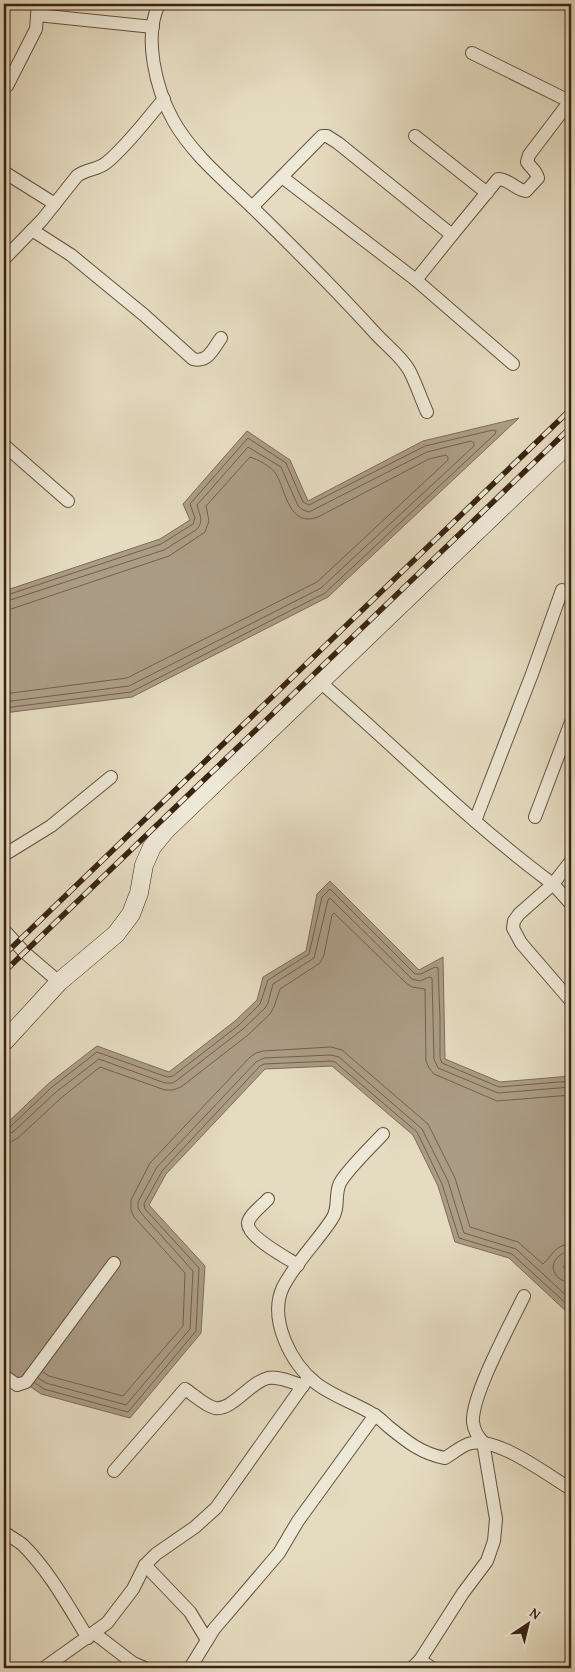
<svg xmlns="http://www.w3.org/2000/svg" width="575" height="1672" font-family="'Gentium Book Plus',serif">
  <rect width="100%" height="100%" fill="#e5dbc0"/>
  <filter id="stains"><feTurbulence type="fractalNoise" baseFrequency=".004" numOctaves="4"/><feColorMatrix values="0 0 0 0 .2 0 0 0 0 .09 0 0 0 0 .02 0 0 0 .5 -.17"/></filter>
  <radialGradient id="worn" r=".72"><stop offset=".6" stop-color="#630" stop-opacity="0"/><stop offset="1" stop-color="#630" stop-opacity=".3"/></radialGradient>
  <g fill="#ab9c85" stroke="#7d6c57">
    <polygon points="519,418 328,597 132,697 4,713 4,591 160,539 190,520 183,504 247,431 290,460 308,501 423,441"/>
    <polygon points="330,881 419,970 443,957 445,1059 500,1082 571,1076 571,1261 563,1267 571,1272 571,1313 569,1314 509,1258 455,1242 438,1186 413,1135 332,1066 265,1069 166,1174 149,1205 205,1266 201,1333 130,1418 41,1394 4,1368 4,1126 49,1083 97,1046 169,1072 235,1021 257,1000 263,977 306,951 317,894"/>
  </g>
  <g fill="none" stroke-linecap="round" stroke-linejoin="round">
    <g stroke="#72604c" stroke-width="1">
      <polyline points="4,596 161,544 193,524 195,518 190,504 248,438 286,463 303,502 309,505 425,446 493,430 496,431 495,434 325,593 131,692 4,708"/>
      <path d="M4,602L164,550L196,530C205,521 199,515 197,505L248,447L281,467L298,506L303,510L309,512L427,452L471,441L474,443V446L321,588L129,686L4,702"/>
      <path d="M4,610L11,609L169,556L205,532L209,521L206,506L250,457C257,459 272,467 276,474C286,491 289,528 318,517L429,459L446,455L448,457V460L317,582L127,678L4,694"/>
      <polyline points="4,1129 9,1128 52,1087 97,1052 167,1077 173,1076 239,1025 260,1004 268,980 309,954 322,897 330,889 415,974 421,974 435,967 438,968 440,1018 440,1058 442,1063 499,1087 571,1081"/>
      <polyline points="4,1135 13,1132 56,1092 99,1059 165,1083 172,1083 176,1081 243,1029 265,1008 268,1003 273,984 314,958 328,900 330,898 412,979 420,981 429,977 432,978 434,1059 438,1068 498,1093 571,1087"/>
      <polyline points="4,1143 11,1142 18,1138 61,1098 100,1067 165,1090 173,1090 181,1087 248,1035 270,1014 274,1007 280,989 320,963 324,955 332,915 334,913 406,983 412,987 425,989 426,1061 429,1068 434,1074 497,1101 571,1095"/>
      <path d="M571,1251C562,1252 554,1258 553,1267C554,1277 562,1282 571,1282"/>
      <path d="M43,1372L49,1376L123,1396L183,1326L185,1273L134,1217L131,1210V1200L150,1163L250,1057L256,1053L263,1051L331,1047L342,1050L428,1124L455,1178L470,1227L518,1242L543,1264C553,1255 554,1245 571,1244"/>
      <polyline points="38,1378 46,1383 126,1405 190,1329 193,1271 141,1213 138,1208 138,1202 157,1167 256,1062 264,1058 331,1055 339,1057 422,1129 448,1181 464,1233 516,1249 571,1300"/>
      <polyline points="35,1383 44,1389 128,1412 196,1331 199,1268 145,1209 144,1204 162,1171 260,1066 264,1064 331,1061 335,1062 417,1132 442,1184 459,1238 512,1254 571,1308"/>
    </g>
    <g stroke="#64513e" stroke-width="14">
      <g id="street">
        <path d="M159,4C143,37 156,89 173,120C192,154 224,180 252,207C294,248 336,290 376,334C387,346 401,356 409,370C416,383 421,399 427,412"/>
        <polyline points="37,15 153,27"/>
        <polyline points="472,53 571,102"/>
        <polyline points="7,86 36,29 38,4"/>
        <polyline points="415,136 487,193"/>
        <polyline points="4,172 55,204"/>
        <polyline points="282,177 416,280 513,364"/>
        <polyline points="252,207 318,140 322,136 327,136 338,143 452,235 416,280"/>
        <path d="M32,230L71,255L144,315L193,359C208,363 213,349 221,338"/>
        <path d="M452,235L498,179C509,179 516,190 526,191L538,178C536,170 531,168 527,162L529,155L570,101"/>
        <path d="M4,259L42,220L77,176C86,169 97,170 106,163C127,146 146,120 164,99"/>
        <polyline points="4,445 68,501"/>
        <path d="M320,682C398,749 470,823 553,884L571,861"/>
        <polyline points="535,817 571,722"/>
        <polyline points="475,821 532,674 562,590"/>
        <polyline points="4,855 51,826 111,777"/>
        <polyline points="571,904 553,884 519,914 514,921 513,928 521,943 571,1001"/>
        <polyline points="4,930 24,952 59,982"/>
        <path d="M383,1134C372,1146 347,1170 340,1183C334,1195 340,1207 332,1219C317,1242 296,1262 283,1287C268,1319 291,1364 317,1384C333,1396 354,1403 371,1413C378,1416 383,1422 389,1427C406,1441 422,1454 445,1458C452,1454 460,1447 468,1444C495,1434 547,1475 571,1489"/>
        <path d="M268,1199C263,1205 249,1215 248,1223C247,1237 287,1258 298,1265"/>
        <polyline points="4,1376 17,1385 26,1382 114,1263"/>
        <path d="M114,1471L185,1389C193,1394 205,1406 215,1408C232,1411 250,1382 268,1378C279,1376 292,1382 303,1386"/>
        <path d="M4,1532C10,1537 17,1540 23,1545C50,1572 68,1606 88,1638"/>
        <polyline points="145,1565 190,1612 207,1640"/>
        <polyline points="94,1633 133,1663 145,1668"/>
        <polyline points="420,1660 432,1668"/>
        <polyline points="44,1668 107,1623 133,1589 145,1565 156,1554 195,1527 216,1508 309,1377"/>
        <polyline points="190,1668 214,1629 279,1553 298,1521 375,1415"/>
        <path d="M412,1668L420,1660L463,1593L487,1561L494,1541L496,1519L483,1442C477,1436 474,1431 473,1422C471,1396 511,1323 524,1296"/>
      </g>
    </g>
    <g stroke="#392312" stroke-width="19">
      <polyline id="secondary" points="4,1042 59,982 116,934 131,914 139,893 144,865 152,847 165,831 571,441"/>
    </g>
    <use href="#street" stroke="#eee8d6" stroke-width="12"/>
    <use href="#secondary" stroke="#eee8d6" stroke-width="18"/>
    <g stroke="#392312" stroke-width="5.5">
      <g id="rail">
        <polyline points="4,955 571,409"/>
        <polyline points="4,972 571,427"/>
      </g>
    </g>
    <use href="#rail" stroke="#eee8d6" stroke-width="4" stroke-dasharray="11" stroke-linecap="butt"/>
  </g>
  <rect width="575" height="1672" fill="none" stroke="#e5dbc0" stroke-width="20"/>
  <rect x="5" y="5" width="565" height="1662" fill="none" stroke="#392312" stroke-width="2.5"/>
  <rect x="10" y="10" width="555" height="1652" fill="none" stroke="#392312"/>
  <g transform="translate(528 1624) rotate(35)" stroke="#eee8d6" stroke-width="4" paint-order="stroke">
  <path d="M0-4L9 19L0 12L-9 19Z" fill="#392312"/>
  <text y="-8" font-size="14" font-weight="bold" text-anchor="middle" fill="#392312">N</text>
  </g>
  <rect width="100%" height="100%" filter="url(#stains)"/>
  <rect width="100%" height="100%" fill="url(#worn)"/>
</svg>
